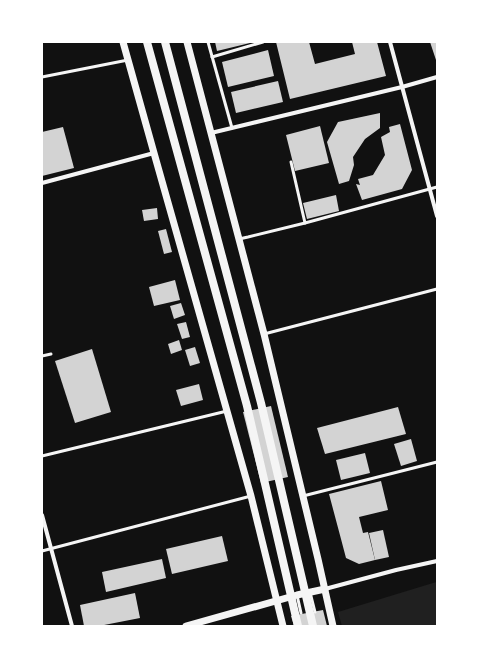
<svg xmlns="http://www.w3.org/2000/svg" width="479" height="668" font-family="'Varela Round',sans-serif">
  <rect width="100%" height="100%" fill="#111"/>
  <polygon fill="#202020" points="437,582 437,626 342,626 338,612 433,583"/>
  <g fill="#d3d3d3">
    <polygon points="215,42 250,42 250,43 217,51"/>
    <polygon points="276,42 309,42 315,64 355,54 352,42 377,42 386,76 290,99"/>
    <polygon points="430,42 437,42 437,63"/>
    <polygon points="268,50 274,76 228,87 222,62"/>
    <polygon points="278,81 283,102 236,113 231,92"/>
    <polygon points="380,113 380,128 365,139 353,157 354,165 349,181 339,184 327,142 338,122"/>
    <polygon points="400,124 412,170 402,189 362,200 356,184 360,185 358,179 373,175 385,155 381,137 390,132 389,127"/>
    <polygon points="320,126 329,163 295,171 286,135"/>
    <polygon points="63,127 74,168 42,176 42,132"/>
    <polygon points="336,195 339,211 307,219 303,203"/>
    <polygon points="157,208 158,219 144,221 142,210"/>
    <polygon points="166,229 172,252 164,254 158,231"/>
    <polygon points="175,280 180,300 154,306 149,287"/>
    <polygon points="181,303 185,315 174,319 170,306"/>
    <polygon points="186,322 190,337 182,339 177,324"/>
    <polygon points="179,340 182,350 171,354 168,344"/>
    <polygon points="195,347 200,363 190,366 185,350"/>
    <polygon points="92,349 111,412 75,423 55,361"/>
    <polygon points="199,384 203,400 181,406 176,390"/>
    <polygon points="271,406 288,477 261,483 243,412"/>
    <polygon points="398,407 406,434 325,454 317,428"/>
    <polygon points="411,439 417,461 401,466 394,444"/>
    <polygon points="365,453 370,473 341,480 336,460"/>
    <polygon points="381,481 388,510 359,517 363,533 368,532 375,560 359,564 346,558 341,539 346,537 341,539 329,494"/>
    <polygon points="383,530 389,557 375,560 369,533"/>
    <polygon points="222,536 228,561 172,574 166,549"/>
    <polygon points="162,559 166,578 106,592 102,572"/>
    <polygon points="135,593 140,618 99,626 84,626 80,605"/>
    <polygon points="323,610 327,626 294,626 291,616"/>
  </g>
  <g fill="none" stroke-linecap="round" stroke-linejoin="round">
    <g stroke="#f5f5f5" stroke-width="3">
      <polyline points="208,42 232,128"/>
      <polyline points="212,57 263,42"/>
      <polyline points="42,77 128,60"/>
      <polyline points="291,162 305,223"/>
      <polyline points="239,239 248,237 305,223 437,187"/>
      <polyline points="264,334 437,289"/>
      <polyline points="42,356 51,354"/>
      <polyline points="42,456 227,411"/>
      <polyline points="303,496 437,462"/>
      <polyline points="42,551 251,496"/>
      <polyline points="310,592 315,612"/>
      <polyline points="297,595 301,613"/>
    </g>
    <g stroke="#f5f5f5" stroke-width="4">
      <polyline points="390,42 437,216"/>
      <polyline points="211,133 402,87 437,77"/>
      <polyline points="42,183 154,153"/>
      <polyline points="42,515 72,626"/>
      <polyline points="325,589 396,570 437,561"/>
    </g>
    <g stroke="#f5f5f5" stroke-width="7">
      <polyline points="123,42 154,153 251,496 283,626"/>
      <polyline points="187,42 264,334 318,559 333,626"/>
      <polyline points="186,626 297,595 325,589"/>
    </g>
    <g stroke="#f5f5f5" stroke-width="8">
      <polyline points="147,42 247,406 298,626"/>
      <polyline points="165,42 261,403 313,626"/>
    </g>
  </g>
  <rect width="479" height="668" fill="none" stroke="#ffffff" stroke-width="86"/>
</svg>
